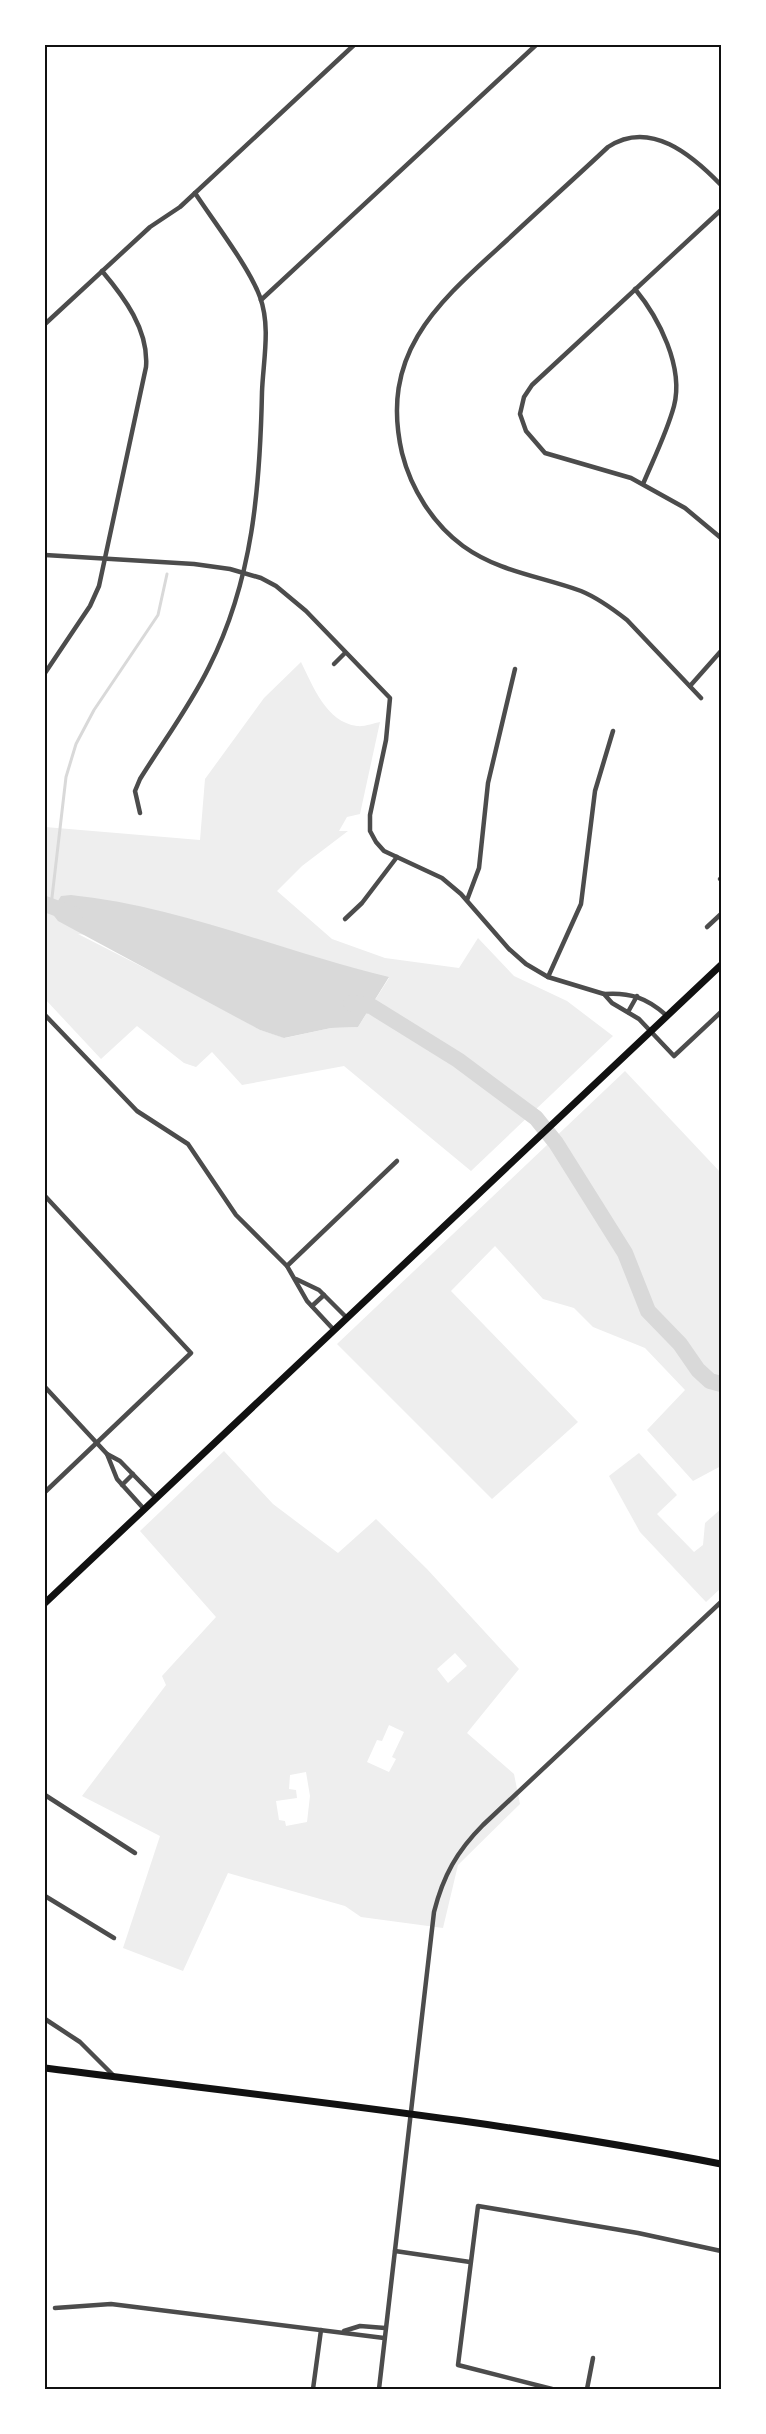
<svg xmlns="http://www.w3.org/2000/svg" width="766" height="2434" font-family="Montserrat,sans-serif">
  <rect width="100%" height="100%" fill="#fff"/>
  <g fill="#eee" fill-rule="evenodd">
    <path d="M301,662C313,686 326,722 357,726C364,727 374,723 380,722L360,814L347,817L339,831H348L302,866L277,891L332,939L385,958L459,968L478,938L514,976L567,1001L613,1036L471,1171L344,1066L242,1085L212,1052L196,1067L184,1063L137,1026L101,1059L45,999V827L200,840L205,779L264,698ZM78,934L327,963L389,978L358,1027L331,1028L285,1038L260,1030L217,1005Z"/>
    <polygon points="625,1071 721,1173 721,1466 693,1481 647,1430 685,1390 645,1348 593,1327 574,1308 543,1299 495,1246 451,1291 578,1422 492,1499 337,1344"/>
    <path d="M224,1451L273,1504L338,1553L376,1519L427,1569L519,1669L467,1733L514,1774L520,1804L458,1865L443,1928L361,1917L345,1906L228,1873L183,1971L123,1948L160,1836L82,1796L166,1685L162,1676L216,1617L140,1531ZM455,1653L467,1666L448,1683L437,1669ZM389,1725L404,1732L392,1757L396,1759L389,1772L367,1762L377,1740L382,1741ZM306,1772L310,1796L307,1822L286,1826L285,1821L279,1820L276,1801L297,1798L296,1790L289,1789L290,1775Z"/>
    <polygon points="639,1453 677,1495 657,1514 694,1552 703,1545 705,1523 721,1509 721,1588 706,1602 640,1532 609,1476"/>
  </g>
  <path fill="#d9d9d9" d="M71,895C180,906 283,952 389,977L358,1027L331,1028L284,1038L260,1030L58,921L51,912L61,896Z"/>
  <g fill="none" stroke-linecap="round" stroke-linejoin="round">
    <polyline stroke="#d9d9d9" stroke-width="3" points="51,906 66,777 76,744 94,710 158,615 167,574"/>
    <g stroke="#d9d9d9" stroke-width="16">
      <polyline points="45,904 75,915"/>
      <polyline points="351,1003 371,1006 458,1060 536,1118 556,1143 625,1253 648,1311 680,1344 698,1370 710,1381 721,1384"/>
    </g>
    <g stroke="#4c4c4c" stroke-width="4.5">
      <polyline points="721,210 532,385 524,397 520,414 526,431 545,453 631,478 685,508 721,538"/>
      <path d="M635,289C659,318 684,367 674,406C667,432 654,458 643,484"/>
      <polyline points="261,300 536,45"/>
      <polyline points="45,324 150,227 180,207 354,45"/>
      <polyline points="45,555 194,564 230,569 261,578 276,586 306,611 390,698 386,740 370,815 370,831 376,842 384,851 442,878 461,894 509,949 526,964 548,977 604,994 612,1003 639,1019 674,1056 721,1012"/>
      <polyline points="334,664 345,653"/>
      <path d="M45,673L90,606L99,586L146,367C149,330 124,297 102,271"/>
      <polyline points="690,686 721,651"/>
      <path d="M701,698L627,620C613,609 598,598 581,591C540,576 499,572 463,546C433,524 411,489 402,453C379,352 438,303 505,242C539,210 574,179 608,147C650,119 692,155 721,185"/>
      <path d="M140,813L135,791L140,779C163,742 190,706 209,667C253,580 260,487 262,392C263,362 271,327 260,297C249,267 214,222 195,193"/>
      <polyline points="720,879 721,880"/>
      <polyline points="467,900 479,868 488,783 515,669"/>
      <polyline points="345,919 362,903 397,857"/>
      <polyline points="707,927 721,914"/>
      <polyline points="548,977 581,904 595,791 613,731"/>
      <path d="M604,994C630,992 647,998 666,1015"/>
      <polyline points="628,1012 637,996"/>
      <polyline points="45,1015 137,1111 188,1144 236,1215 287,1266 307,1301 333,1329"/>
      <polyline points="45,1196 191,1353 45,1492"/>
      <polyline points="287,1266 397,1161"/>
      <polyline points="296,1279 319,1290 346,1317"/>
      <polyline points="312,1306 324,1295"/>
      <polyline points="45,1387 107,1454 120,1461 156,1498"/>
      <polyline points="107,1454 117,1479 144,1509"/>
      <polyline points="122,1485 133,1474"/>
      <polyline points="45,1795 135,1853"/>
      <polyline points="45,1896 114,1938"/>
      <polyline points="45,2019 80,2042 114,2076"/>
      <polyline points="395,2251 470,2262"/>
      <polyline points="55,2308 111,2304 384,2338"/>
      <polyline points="344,2331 360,2326 385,2328"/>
      <polyline points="313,2389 321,2330"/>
      <path d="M379,2389L434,1912C443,1876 457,1851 483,1825L721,1602"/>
      <polyline points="552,2389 458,2365 478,2206 638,2233 721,2251"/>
      <polyline points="587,2389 593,2358"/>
    </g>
    <g stroke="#111" stroke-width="7">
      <polyline points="45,1603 721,965"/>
      <path d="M45,2068C271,2097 498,2120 721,2164"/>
    </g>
  </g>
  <rect width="766" height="2434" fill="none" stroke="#ffffff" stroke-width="93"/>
  <rect x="46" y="46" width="674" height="2342" fill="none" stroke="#111" stroke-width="2"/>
</svg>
